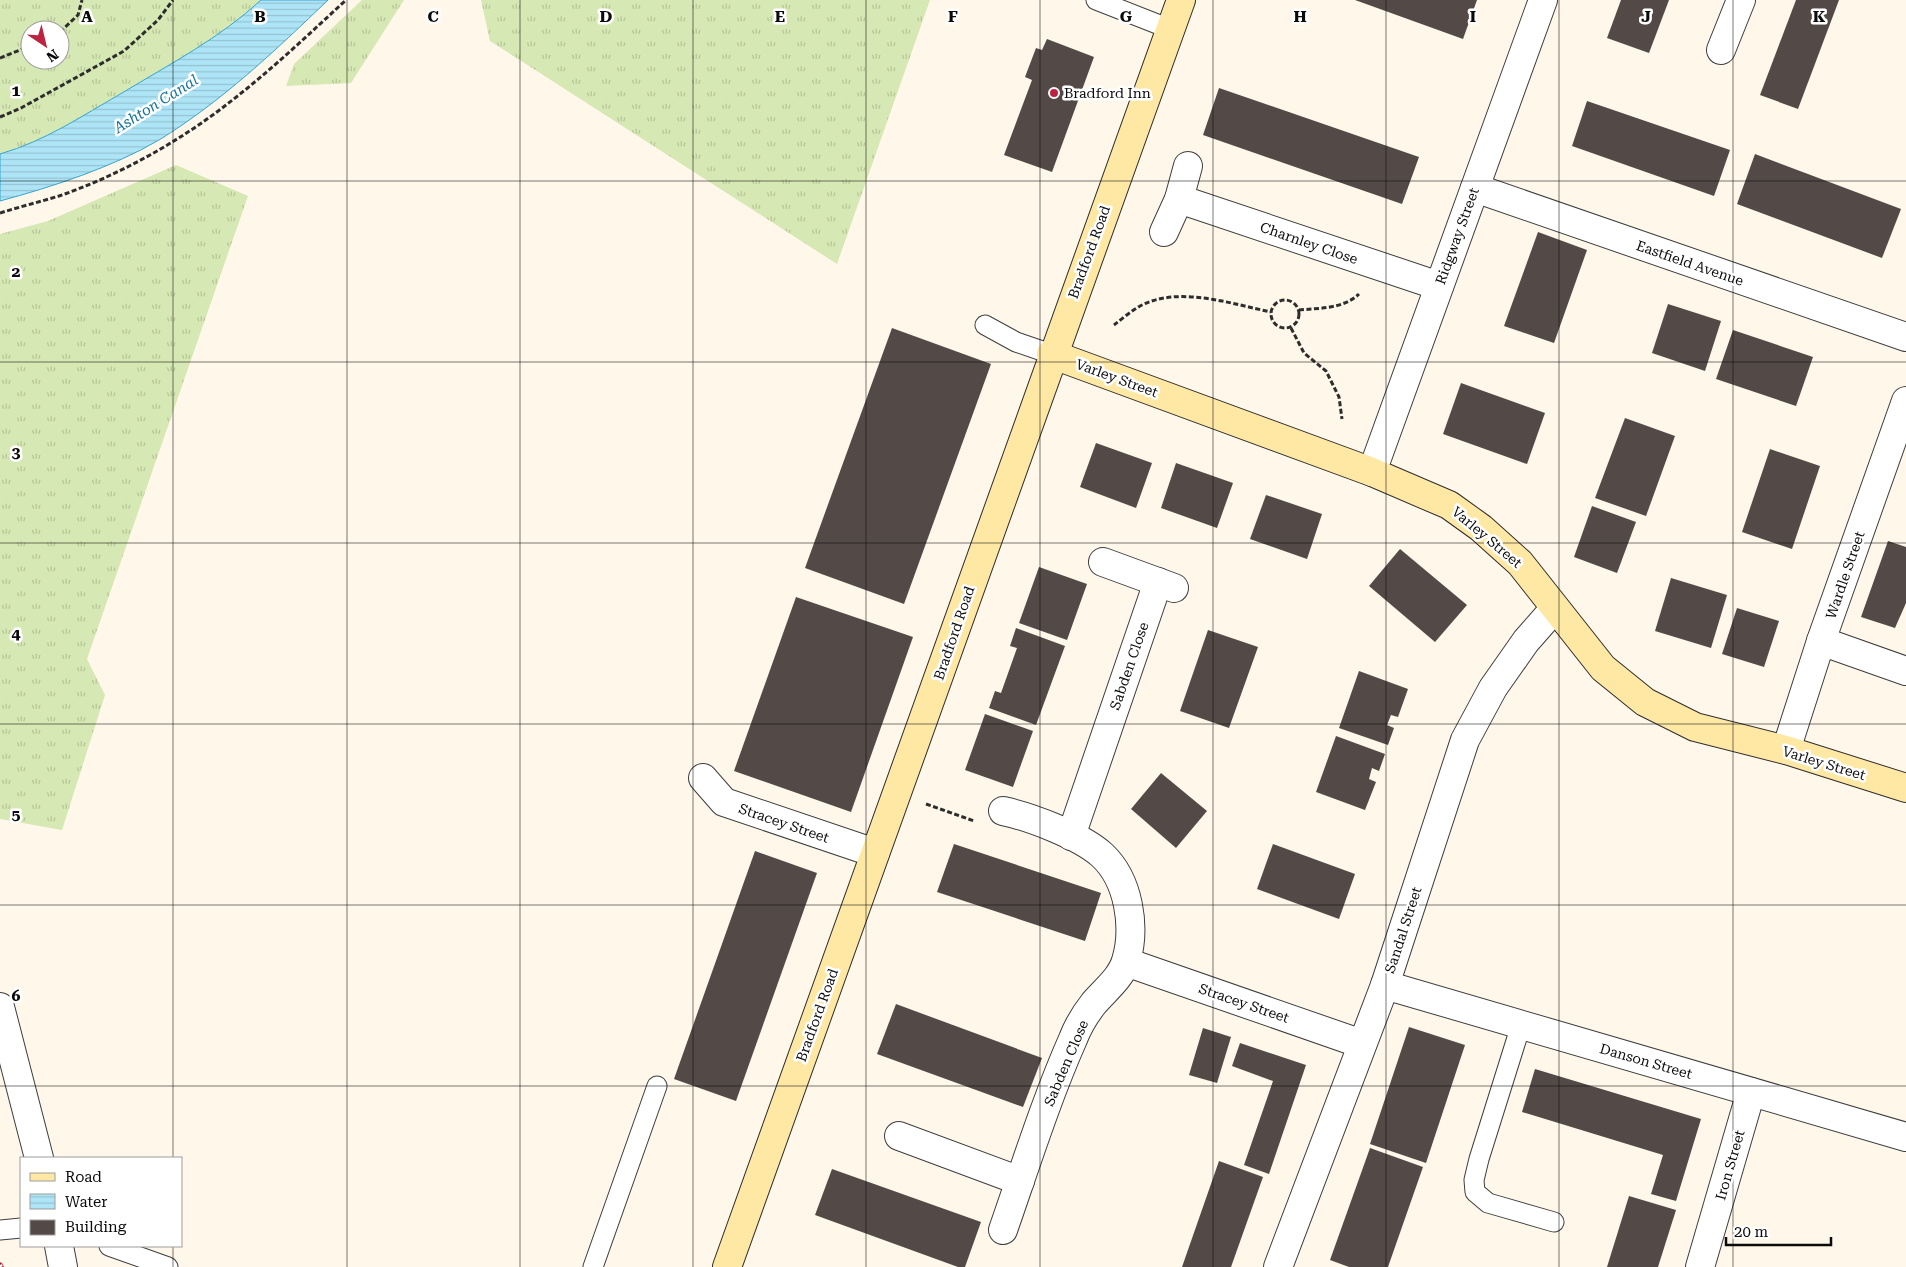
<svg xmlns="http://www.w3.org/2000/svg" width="1906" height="1267" font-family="'Roboto Serif',serif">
  <defs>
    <pattern id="grass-tufts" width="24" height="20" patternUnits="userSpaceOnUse" patternTransform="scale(1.25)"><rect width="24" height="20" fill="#d6e8b3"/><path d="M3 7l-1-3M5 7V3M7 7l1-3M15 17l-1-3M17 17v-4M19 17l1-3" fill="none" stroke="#b6c699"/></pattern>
    <pattern id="water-rules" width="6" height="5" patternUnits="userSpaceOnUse" patternTransform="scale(1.25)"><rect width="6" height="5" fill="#aee5f6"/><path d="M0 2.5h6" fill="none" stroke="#94c3d2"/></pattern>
  </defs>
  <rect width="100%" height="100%" fill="#fff7e9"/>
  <g fill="url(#grass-tufts)" fill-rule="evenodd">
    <path d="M0,0H261C220,39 170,65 122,93C82,116 45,141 0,154ZM30,30H60V60H30Z"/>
    <polygon points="362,0 404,0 351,83 286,86 294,64"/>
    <polygon points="481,0 930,0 837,264 490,41"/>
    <polygon points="176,165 248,196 87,659 105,695 62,830 0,819 0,234 48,221"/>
  </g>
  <path fill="url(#water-rules)" stroke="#35a5cd" d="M261,0H328C276,50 221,102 159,140C113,167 52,187 0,201V154C45,141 82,116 122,93C170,64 220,38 261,0Z"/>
  <g fill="#534a47">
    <polygon points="1355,0 1477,0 1463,39"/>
    <polygon points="1621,0 1669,0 1649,53 1607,38"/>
    <polygon points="1796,0 1839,0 1798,109 1760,95"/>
    <polygon points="1047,39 1094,57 1052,172 1004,155 1032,80 1025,77 1036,48 1042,50"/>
    <polygon points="1219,88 1419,157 1402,204 1203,135"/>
    <polygon points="1587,101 1730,150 1714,196 1572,146"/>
    <polygon points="1755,154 1901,209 1882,258 1737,204"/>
    <polygon points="1538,232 1587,250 1554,343 1504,326"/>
    <polygon points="1668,304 1721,321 1705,371 1652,353"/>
    <polygon points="892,328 991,364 904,604 805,568"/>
    <polygon points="1733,330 1813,357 1796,406 1716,379"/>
    <polygon points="1461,383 1545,413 1527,464 1443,434"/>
    <polygon points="1625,418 1675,436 1646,516 1595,498"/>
    <polygon points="1096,443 1152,463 1136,508 1080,487"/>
    <polygon points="1770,449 1820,466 1792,549 1742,532"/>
    <polygon points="1176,463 1233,483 1217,528 1161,508"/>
    <polygon points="1266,495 1322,514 1307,559 1250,539"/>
    <polygon points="1592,506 1636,522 1617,573 1574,557"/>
    <polygon points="1888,541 1906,547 1906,603 1895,628 1861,617"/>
    <polygon points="1400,549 1467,605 1435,642 1369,586"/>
    <polygon points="1039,567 1087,584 1067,640 1019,623"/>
    <polygon points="1671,578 1727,595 1711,648 1655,631"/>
    <polygon points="796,597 913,637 851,812 734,771"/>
    <polygon points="1737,608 1779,621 1764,667 1722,654"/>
    <polygon points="1016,628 1065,646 1036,725 989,708 995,691 1001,693 1017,648 1010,646"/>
    <polygon points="1208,630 1258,647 1229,728 1180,711"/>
    <polygon points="1359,671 1408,689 1398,717 1391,715 1387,725 1394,728 1388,745 1339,728"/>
    <polygon points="985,714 1033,731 1013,787 965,770"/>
    <polygon points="1336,736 1385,754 1379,771 1372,768 1369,779 1376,782 1365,810 1316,792"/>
    <polygon points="1161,773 1207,811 1176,848 1131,809"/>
    <polygon points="954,844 1101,893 1085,941 937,892"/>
    <polygon points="1273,844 1355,874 1339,919 1257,889"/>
    <polygon points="755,851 817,873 736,1101 674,1079"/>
    <polygon points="896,1004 1042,1058 1023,1107 877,1054"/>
    <polygon points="1409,1027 1465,1045 1426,1163 1370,1144"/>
    <polygon points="1203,1028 1231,1037 1217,1083 1189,1075"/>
    <polygon points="1240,1043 1306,1065 1269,1174 1244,1165 1273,1081 1232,1066"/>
    <polygon points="1535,1069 1701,1119 1676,1201 1651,1194 1663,1155 1522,1112"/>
    <polygon points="1370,1148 1423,1167 1388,1267 1349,1267 1330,1260"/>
    <polygon points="1219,1161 1263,1177 1231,1267 1182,1267"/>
    <polygon points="832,1169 981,1222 965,1267 958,1267 815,1215"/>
    <polygon points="1629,1196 1676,1210 1658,1267 1607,1267"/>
  </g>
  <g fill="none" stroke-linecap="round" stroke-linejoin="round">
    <g stroke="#3e3e3e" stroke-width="21">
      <g id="lane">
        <polyline points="1096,0 1170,29"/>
        <polyline points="985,325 1016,342 1051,354"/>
        <polyline points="1521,1025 1479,1159 1474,1180 1475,1192 1488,1203 1554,1222"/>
        <polyline points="0,1230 21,1228"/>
        <polyline points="109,1246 168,1267"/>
        <polyline points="593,1267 657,1086"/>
      </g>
    </g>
    <g stroke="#3e3e3e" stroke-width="30">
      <g id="street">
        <polyline points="1721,50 1741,0"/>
        <polyline points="1475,188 1906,337"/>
        <polyline points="1179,199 1439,286"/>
        <polyline points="1164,232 1179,199 1188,166"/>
        <polyline points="1372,472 1543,0"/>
        <polyline points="1103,562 1174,588"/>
        <polyline points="1821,641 1906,671"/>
        <polyline points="1786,750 1821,641 1906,401"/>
        <polyline points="703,778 724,802 875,853"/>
        <path d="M1003,811C1031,817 1081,836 1102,855C1129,880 1136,927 1126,961C1121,978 1105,990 1094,1003C1086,1013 1078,1026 1073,1039C1046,1100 1025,1167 1003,1230"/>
        <polyline points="1071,836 1158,582"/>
        <polyline points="1126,962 1362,1044"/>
        <polyline points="1385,985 1906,1137"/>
        <polyline points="0,1007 39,1158"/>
        <polyline points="899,1136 1020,1181"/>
        <polyline points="59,1246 63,1267"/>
        <polyline points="1278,1267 1385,985 1465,740 1493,688 1526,641 1555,608"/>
        <polyline points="1700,1267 1751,1092"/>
      </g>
    </g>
    <g stroke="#2d2d2d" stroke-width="30">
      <g id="secondary">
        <polyline points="1051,354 1372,472 1449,505 1481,528 1520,563 1603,668 1645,702 1695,727 1786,750 1906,788"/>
        <path d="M727,1267C878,845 1028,422 1181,0"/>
      </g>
    </g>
    <g stroke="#2d2d2d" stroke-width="3" stroke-dasharray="5 2.5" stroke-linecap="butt">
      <polyline points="60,32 78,15 82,0"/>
      <polyline points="0,58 30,46"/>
      <polyline points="0,117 21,108 124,51 158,20 173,0"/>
      <path d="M0,213C19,207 39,202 59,196C117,176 177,143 226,105C268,73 307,36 346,0"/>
      <circle cx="1285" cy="314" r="14"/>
      <path d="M1299,310C1320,308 1343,309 1359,294"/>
      <path d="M1114,325C1122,319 1132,310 1142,305C1180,286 1232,304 1271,312"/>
      <polyline points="1291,328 1304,353 1326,371 1339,397 1342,419"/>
      <polyline points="926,804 974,821"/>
    </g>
    <use href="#lane" stroke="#fff" stroke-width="19"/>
    <use href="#street" stroke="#fff" stroke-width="28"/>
    <use href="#secondary" stroke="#ffe8a4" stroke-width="28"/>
    <g stroke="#ba2440" stroke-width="5.5">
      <polyline id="rail" points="0,1265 1,1267"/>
    </g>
    <use href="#rail" stroke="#fff" stroke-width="4" stroke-dasharray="11" stroke-linecap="butt"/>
  </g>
  <path fill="none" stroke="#0b0b0b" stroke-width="1" stroke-opacity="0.55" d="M173,0V1158M347,0V1267M520,0V1267M693,0V1267M866,0V1267M1040,0V1267M1213,0V1267M1386,0V1267M1559,0V1267M1733,0V1267M0,181H1906M0,362H1906M0,543H1906M0,724H1906M0,905H1906M0,1086H1906M173,1246V1267"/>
  <circle fill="#ba2440" stroke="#fff" stroke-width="2" cx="1054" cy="93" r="5"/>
  <g text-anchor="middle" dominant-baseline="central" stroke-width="5" stroke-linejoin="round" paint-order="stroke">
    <g font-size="14" fill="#0b0b0b" stroke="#fff" text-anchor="start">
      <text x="1064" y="93">Bradford Inn</text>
    </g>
    <g font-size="14" fill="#0b0b0b" stroke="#fff">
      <text transform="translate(1457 236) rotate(-70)">Ridgway Street</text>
      <text transform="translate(1309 243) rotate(19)">Charnley Close</text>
      <text transform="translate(1089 252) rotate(-70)">Bradford Road</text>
      <text transform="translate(1690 263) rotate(19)">Eastfield Avenue</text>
      <text transform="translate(1117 378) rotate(20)">Varley Street</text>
      <text transform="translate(1487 537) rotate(40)">Varley Street</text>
      <text transform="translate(1845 575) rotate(-71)">Wardle Street</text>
      <text transform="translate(954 633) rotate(-71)">Bradford Road</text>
      <text transform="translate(1129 666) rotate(-71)">Sabden Close</text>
      <text transform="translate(1824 763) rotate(17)">Varley Street</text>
      <text transform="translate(784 823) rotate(19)">Stracey Street</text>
      <text transform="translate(1403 930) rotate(-72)">Sandal Street</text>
      <text transform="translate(1244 1003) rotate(19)">Stracey Street</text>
      <text transform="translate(817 1015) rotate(-70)">Bradford Road</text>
      <text transform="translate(1646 1061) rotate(16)">Danson Street</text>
      <text transform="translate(1066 1063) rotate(-67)">Sabden Close</text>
      <text transform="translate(1730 1165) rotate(-74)">Iron Street</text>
    </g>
    <g font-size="15" font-style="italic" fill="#15739b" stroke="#fff">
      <text transform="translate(156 104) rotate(-32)">Ashton Canal</text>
    </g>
  </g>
  <g font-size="16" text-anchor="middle" font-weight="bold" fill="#0b0b0b" stroke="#fff" stroke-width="5" stroke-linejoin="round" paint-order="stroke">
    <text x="87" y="22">A</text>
    <text x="260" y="22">B</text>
    <text x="433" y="22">C</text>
    <text x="606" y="22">D</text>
    <text x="780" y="22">E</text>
    <text x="953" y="22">F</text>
    <text x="1126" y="22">G</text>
    <text x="1300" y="22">H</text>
    <text x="1473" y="22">I</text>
    <text x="1646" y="22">J</text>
    <text x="1819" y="22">K</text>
    <text x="16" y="96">1</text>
    <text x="16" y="277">2</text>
    <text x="16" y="458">3</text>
    <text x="16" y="639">4</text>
    <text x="16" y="820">5</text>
    <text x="16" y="1001">6</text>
  </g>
  <rect x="20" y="1157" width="162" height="90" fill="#ffffff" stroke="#9d9d9d"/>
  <rect x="30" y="1173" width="25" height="8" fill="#ffe8a4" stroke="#9d9d9d"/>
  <text x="65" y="1182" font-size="15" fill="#0b0b0b">Road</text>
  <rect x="30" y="1194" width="25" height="15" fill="url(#water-rules)" stroke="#9d9d9d"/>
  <text x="65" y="1207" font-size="15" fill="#0b0b0b">Water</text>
  <rect x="30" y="1220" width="25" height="15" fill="#534a47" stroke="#9d9d9d"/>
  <text x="65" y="1232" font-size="15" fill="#0b0b0b">Building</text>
  <g transform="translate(45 45) rotate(145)"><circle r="24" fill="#ffffff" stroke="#9d9d9d"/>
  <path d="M0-4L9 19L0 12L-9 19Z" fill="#ba2440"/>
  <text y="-8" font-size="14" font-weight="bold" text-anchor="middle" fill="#0b0b0b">N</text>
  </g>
  <path d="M1726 1237v8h105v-8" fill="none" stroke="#0b0b0b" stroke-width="2.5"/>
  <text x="1734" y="1237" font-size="15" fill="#0b0b0b" stroke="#ffffff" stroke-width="4" paint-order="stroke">20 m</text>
</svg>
